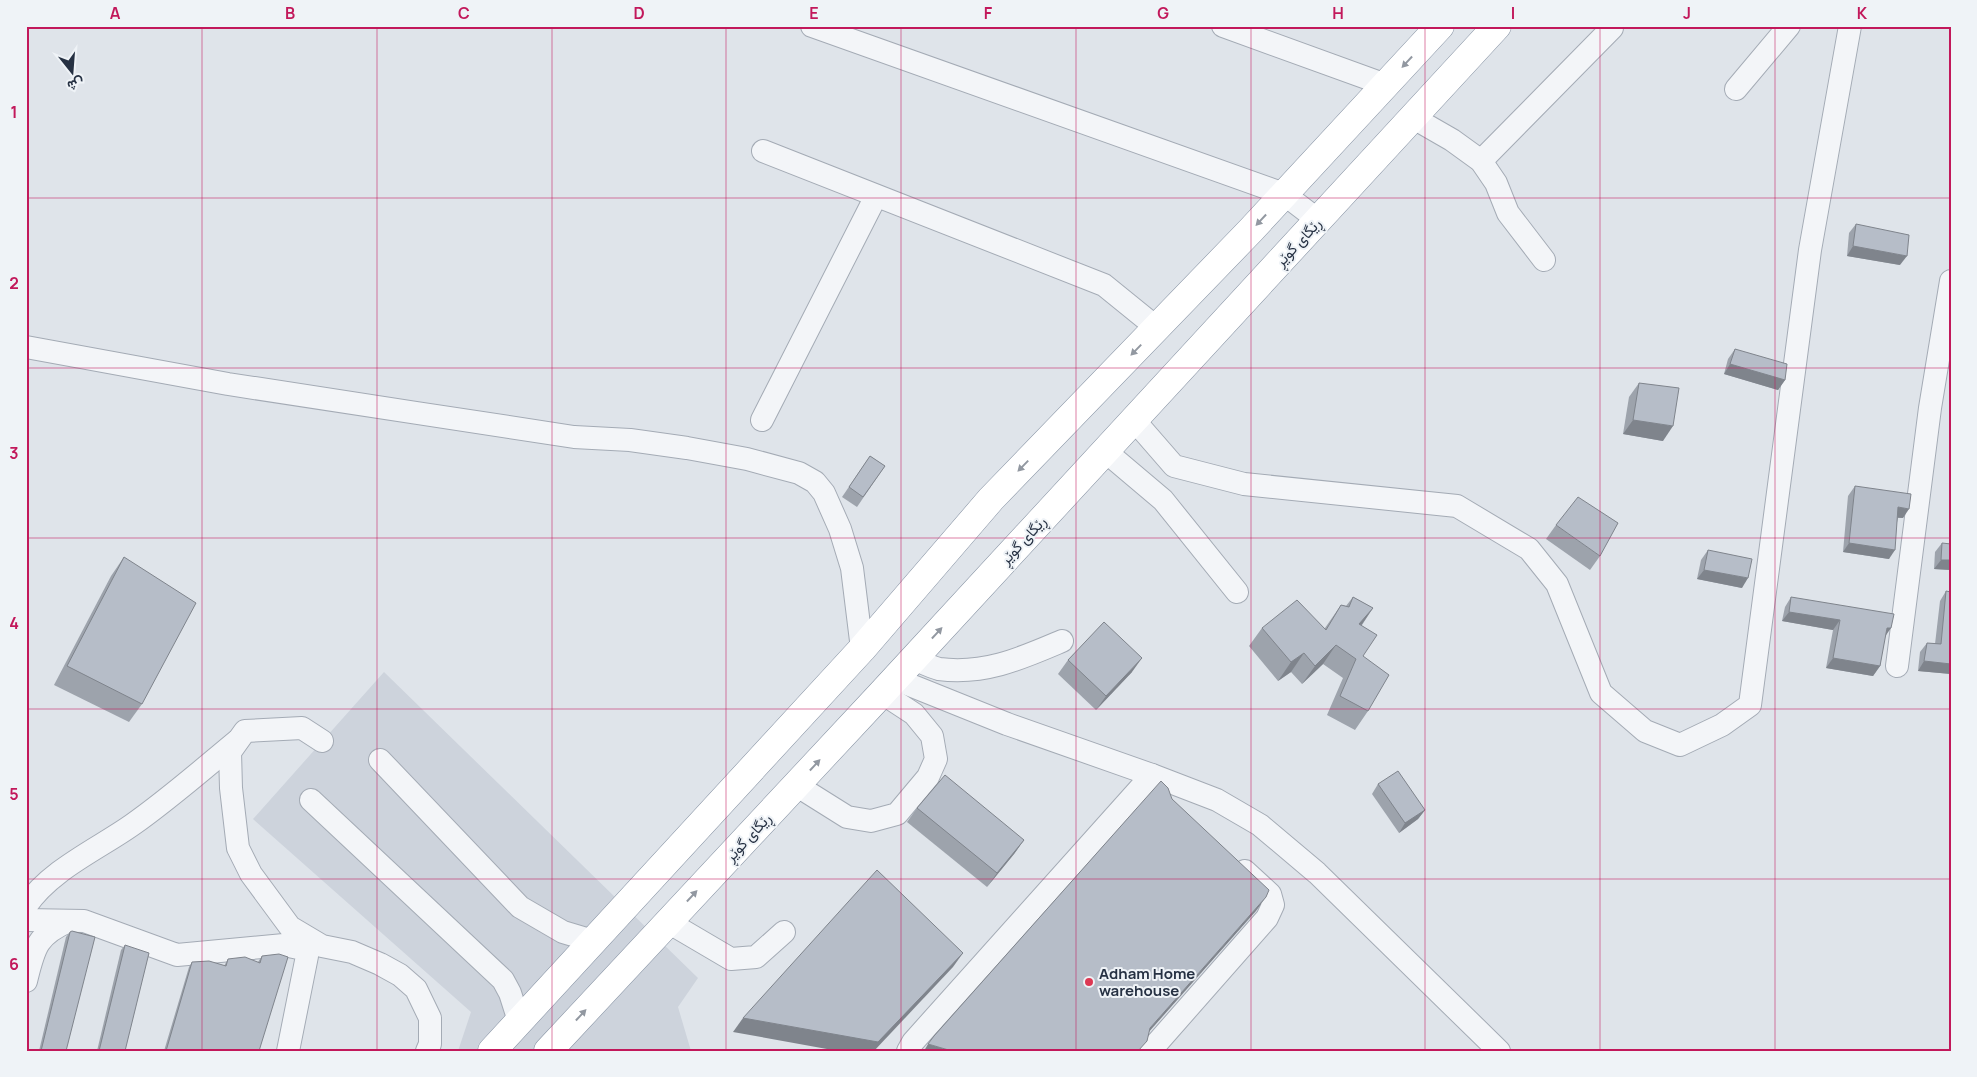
<svg xmlns="http://www.w3.org/2000/svg" width="1977" height="1077" font-family="Manrope,Vazirmatn,sans-serif">
  <rect width="100%" height="100%" fill="#dfe4ea"/>
  <polygon fill="#cdd3dc" points="384,672 698,978 678,1007 691,1051 458,1051 471,1012 253,819"/>
  <g fill="none" stroke-linecap="round" stroke-linejoin="round">
    <g stroke="#a4abb5" stroke-width="24">
      <g id="minor">
        <polyline points="812,26 1284,194 1318,220"/>
        <polyline points="1223,26 1386,85"/>
        <polyline points="1736,89 1789,26"/>
        <polyline points="1412,117 1452,140 1481,161 1496,183 1508,213 1544,260"/>
        <polyline points="763,151 1104,285 1157,328"/>
        <polyline points="1481,161 1612,28"/>
        <polyline points="26,347 228,384 417,413 574,437 630,440 687,448 747,459 799,473 815,482 824,493 840,529 852,568 862,649"/>
        <polyline points="762,420 876,196"/>
        <polyline points="1134,420 1174,466 1244,484 1457,506 1529,549 1557,584 1601,693 1645,731 1680,745 1722,725 1750,705 1810,250 1850,26"/>
        <polyline points="1105,451 1163,500 1237,592"/>
        <path d="M914,659C921,662 931,667 939,669C985,675 1022,658 1062,641"/>
        <polyline points="1897,666 1930,408 1951,281"/>
        <polyline points="895,679 1007,724 1152,775 1217,800 1260,825 1317,873 1499,1051"/>
        <polyline points="322,741 302,728 245,731 230,752 231,788 238,848 251,874 290,927 322,946 352,952 380,964 400,975 416,989 430,1018 430,1044 427,1051"/>
        <polyline points="380,760 520,907 563,932 593,941"/>
        <polyline points="796,785 847,817 871,821 897,814 928,777 936,759 932,736 914,714 882,693"/>
        <polyline points="311,800 503,980 510,993 519,1021"/>
        <path d="M26,906C50,870 98,849 132,825C169,799 203,769 237,741"/>
        <polyline points="26,920 84,921 177,955 284,945 303,949 307,956 288,1051"/>
        <polyline points="668,922 731,959 756,957 784,932"/>
        <path d="M26,981C34,949 36,935 69,921"/>
        <polyline points="908,1051 913,1042 1152,775"/>
        <polyline points="1150,1051 1267,918 1273,905 1270,894 1245,871"/>
      </g>
    </g>
    <g stroke="#8591a2" stroke-width="29">
      <g id="highway">
        <polyline points="492,1051 862,649 991,499 1251,230 1440,26"/>
        <polyline points="548,1051 882,693 1497,26"/>
      </g>
    </g>
    <use href="#minor" stroke="#f3f5f8" stroke-width="22"/>
    <use href="#highway" stroke="#fff" stroke-width="28"/>
  </g>
  <g fill="#9da3ac">
    <polygon points="1856,224 1900,265 1847,256 1849,233"/>
    <polygon points="1735,349 1785,380 1778,390 1724,374 1728,359"/>
    <polygon points="1639,383 1663,441 1623,434 1629,397"/>
    <polygon points="870,456 885,466 857,507 842,497"/>
    <polygon points="1855,486 1903,518 1898,518 1889,559 1843,552 1848,496"/>
    <polygon points="1556,525 1600,556 1590,570 1546,539"/>
    <polygon points="1942,543 1951,570 1934,569 1935,552"/>
    <polygon points="1708,550 1742,588 1697,579 1701,560"/>
    <polygon points="124,557 142,704 129,722 54,685 111,576"/>
    <polygon points="1946,591 1951,674 1918,671 1920,652 1927,643 1935,644 1940,601"/>
    <polygon points="1353,597 1373,608 1362,625 1363,656 1368,711 1355,730 1327,715 1343,678 1323,664 1302,684 1291,672 1278,681 1249,646 1262,628 1325,628 1341,605 1346,606"/>
    <polygon points="1791,597 1885,637 1880,666 1873,676 1826,668 1833,630 1782,621 1785,607"/>
    <polygon points="1068,660 1132,672 1096,710 1058,674"/>
    <polygon points="1378,784 1425,810 1418,819 1399,833 1372,794"/>
    <polygon points="917,808 1024,840 1014,854 987,887 907,822"/>
    <polygon points="70,932 66,1051 39,1051 66,937"/>
    <polygon points="125,945 125,1051 97,1051 121,950"/>
    <polygon points="262,956 259,1051 164,1051 189,967 192,962 224,966 228,959 258,962"/>
  </g>
  <g fill="#7f848c">
    <polygon points="1853,246 1907,256 1900,265 1847,256"/>
    <polygon points="1730,364 1785,380 1778,390 1724,374"/>
    <polygon points="1633,420 1673,426 1663,441 1623,434"/>
    <polygon points="1898,507 1909,509 1903,518 1892,517"/>
    <polygon points="1849,543 1895,550 1889,559 1843,552"/>
    <polygon points="1941,560 1951,560 1951,570 1934,569"/>
    <polygon points="1704,570 1748,578 1742,588 1697,579"/>
    <polygon points="1373,608 1360,627 1359,624"/>
    <polygon points="1789,612 1840,620 1833,630 1782,621"/>
    <polygon points="1887,628 1891,628 1884,638"/>
    <polygon points="1336,645 1323,664 1302,684 1315,666"/>
    <polygon points="1304,653 1291,672 1278,681 1291,662"/>
    <polygon points="1142,658 1132,672 1096,710 1106,696"/>
    <polygon points="1833,658 1880,666 1873,676 1826,668"/>
    <polygon points="1924,661 1951,664 1951,674 1918,671"/>
    <polygon points="1425,810 1418,819 1399,833 1405,823"/>
    <polygon points="1024,840 1014,854 987,887 997,873"/>
    <polygon points="1266,897 1256,911 1140,1042 1150,1028"/>
    <polygon points="963,953 953,967 874,1051 838,1051 733,1032 743,1018"/>
    <polygon points="928,1044 952,1051 924,1051"/>
  </g>
  <g fill="#b6bdc8" stroke="#7f848c">
    <polygon points="1856,224 1909,235 1907,256 1853,246"/>
    <polygon points="1735,349 1787,364 1785,380 1730,364"/>
    <polygon points="1639,383 1679,388 1673,426 1633,420"/>
    <polygon points="870,456 885,466 863,497 849,487"/>
    <polygon points="1855,486 1911,494 1909,509 1898,507 1895,550 1849,543"/>
    <polygon points="1578,497 1618,523 1600,556 1556,525"/>
    <polygon points="1942,543 1951,544 1951,560 1941,560"/>
    <polygon points="1708,550 1752,559 1748,578 1704,570"/>
    <polygon points="124,557 196,603 142,704 67,666"/>
    <polygon points="1946,591 1951,592 1951,664 1924,661 1927,643 1941,644"/>
    <polygon points="1353,597 1373,608 1359,624 1377,635 1363,656 1389,675 1368,711 1340,696 1356,659 1336,645 1315,666 1304,653 1291,662 1262,628 1297,600 1326,630 1341,605 1349,607"/>
    <polygon points="1791,597 1894,614 1891,628 1887,628 1880,666 1833,658 1840,620 1789,612"/>
    <polygon points="1104,622 1142,658 1106,696 1068,660"/>
    <polygon points="1398,771 1425,810 1405,823 1378,784"/>
    <polygon points="945,775 1024,840 997,873 917,808"/>
    <polygon points="1161,781 1168,788 1172,799 1269,890 1266,897 1150,1028 1147,1041 1138,1051 952,1051 928,1044 934,1036"/>
    <polygon points="877,870 963,953 878,1042 743,1018"/>
    <polygon points="72,931 95,937 66,1051 41,1051 70,932"/>
    <polygon points="125,945 149,953 125,1051 99,1051"/>
    <polygon points="279,954 288,957 259,1051 166,1051 192,962 209,961 226,966 228,959 245,957 260,963 262,956"/>
  </g>
  <defs><path id="oneway-solid" d="M-6-.8H1V-3.2L6.5 0L1 3.2V.8H-6Z" transform="scale(1.25)"/></defs>
  <g fill="#9298a1">
    <use href="#oneway-solid" transform="translate(1407 62) rotate(133)"/>
    <use href="#oneway-solid" transform="translate(1261 220) rotate(133)"/>
    <use href="#oneway-solid" transform="translate(1136 350) rotate(134)"/>
    <use href="#oneway-solid" transform="translate(1023 466) rotate(134)"/>
    <use href="#oneway-solid" transform="translate(937 633) rotate(-47)"/>
    <use href="#oneway-solid" transform="translate(815 765) rotate(-47)"/>
    <use href="#oneway-solid" transform="translate(692 896) rotate(-47)"/>
    <use href="#oneway-solid" transform="translate(581 1015) rotate(-47)"/>
  </g>
  <path fill="none" stroke="#c2185b" stroke-width="1" stroke-opacity="0.55" d="M202,26V1051M377,26V1051M552,26V1051M726,26V1051M901,26V1051M1076,26V1051M1251,26V1051M1425,26V1051M1600,26V1051M1775,26V1051M26,198H1951M26,368H1951M26,538H1951M26,709H1951M26,879H1951"/>
  <circle fill="#dc3853" stroke="#eff3f7" stroke-width="2" cx="1089" cy="982" r="5"/>
  <g text-anchor="middle" dominant-baseline="central" stroke-width="4" stroke-linejoin="round" paint-order="stroke">
    <g font-size="15" fill="#263143" stroke="#eff3f7">
      <text transform="translate(1298 242) rotate(-47)">ڕێگای گوێڕ</text>
      <text transform="translate(1023 540) rotate(-47)">ڕێگای گوێڕ</text>
      <text transform="translate(748 837) rotate(-47)">ڕێگای گوێڕ</text>
    </g>
    <g font-size="15" font-weight="bold" fill="#263143" stroke="#eff3f7" text-anchor="start">
      <text x="1099" y="973">Adham Home<tspan x="1099" dy="17">warehouse</tspan></text>
    </g>
  </g>
  <rect width="1977" height="1077" fill="none" stroke="#eff3f7" stroke-width="55"/>
  <g transform="translate(72 72) rotate(163)" stroke="#eff3f7" stroke-width="4" paint-order="stroke">
  <path d="M0-4L9 19L0 12L-9 19Z" fill="#263143"/>
  <text y="-8" font-size="14" font-weight="bold" text-anchor="middle" fill="#263143">ش</text>
  </g>
  <rect x="28" y="28" width="1922" height="1022" fill="none" stroke="#c2185b" stroke-width="2"/>
  <g font-size="16" text-anchor="middle" font-weight="bold" fill="#c2185b">
    <text x="115" y="19">A</text>
    <text x="290" y="19">B</text>
    <text x="464" y="19">C</text>
    <text x="639" y="19">D</text>
    <text x="814" y="19">E</text>
    <text x="988" y="19">F</text>
    <text x="1163" y="19">G</text>
    <text x="1338" y="19">H</text>
    <text x="1513" y="19">I</text>
    <text x="1687" y="19">J</text>
    <text x="1862" y="19">K</text>
    <text x="14" y="118">1</text>
    <text x="14" y="289">2</text>
    <text x="14" y="459">3</text>
    <text x="14" y="629">4</text>
    <text x="14" y="800">5</text>
    <text x="14" y="970">6</text>
  </g>
</svg>
